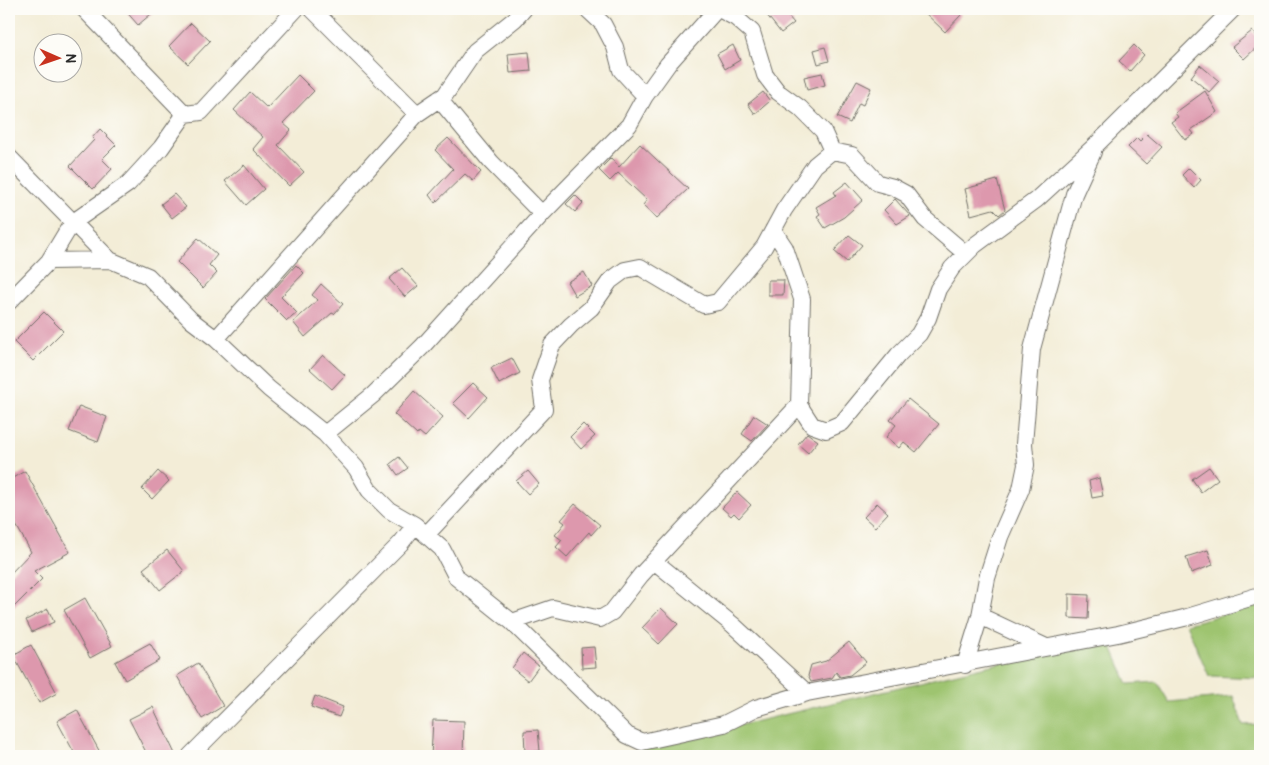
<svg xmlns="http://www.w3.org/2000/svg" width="1269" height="765" font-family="Pangolin,sans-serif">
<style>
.green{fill:#9ec46f;stroke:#64784d}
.building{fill:#dd98ad}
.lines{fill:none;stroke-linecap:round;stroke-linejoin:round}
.minor-casing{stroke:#716f67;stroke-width:18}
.minor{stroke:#fff;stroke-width:16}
</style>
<rect width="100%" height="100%" fill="#fdfcf7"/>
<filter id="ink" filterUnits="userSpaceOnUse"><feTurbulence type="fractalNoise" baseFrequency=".02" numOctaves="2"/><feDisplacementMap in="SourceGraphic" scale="10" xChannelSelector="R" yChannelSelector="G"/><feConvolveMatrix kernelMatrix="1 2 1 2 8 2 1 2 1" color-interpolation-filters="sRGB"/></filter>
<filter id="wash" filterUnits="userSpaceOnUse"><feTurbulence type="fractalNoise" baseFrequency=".0096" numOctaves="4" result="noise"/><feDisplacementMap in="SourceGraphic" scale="20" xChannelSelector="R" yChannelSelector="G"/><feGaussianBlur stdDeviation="1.12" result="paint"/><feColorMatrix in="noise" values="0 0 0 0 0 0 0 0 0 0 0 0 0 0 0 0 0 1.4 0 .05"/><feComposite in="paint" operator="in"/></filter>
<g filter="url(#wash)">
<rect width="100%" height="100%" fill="#f3edd7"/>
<path class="green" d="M1260,605V678L1209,676L1186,624Z
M1108,637L1128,684L1157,682L1169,702L1233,696L1243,725L1260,724V756H643L637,750Z"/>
<g id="blocks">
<path class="building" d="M124,9H157L138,25Z
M772,9H782L794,23L781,33L766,14Z
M921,9H955L961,15L945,32Z
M191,23L210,41L188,64L169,46Z
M1252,31L1260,41V44L1244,59L1232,47Z
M733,45L740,60L725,69L717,54Z
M1134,45L1144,55L1130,71L1119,61Z
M825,47L829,61L818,64L814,50Z
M529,52L531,71L510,73L508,54Z
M1200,65L1219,81L1209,92L1191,77Z
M822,73L825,85L807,90L804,77Z
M298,75L314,91L283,123L291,130L278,145L304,172L289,186L253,149L263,137L234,110L250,92L267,108Z
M857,81L871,88L863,105L859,103L850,123L837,117Z
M1205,91L1217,112L1191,130L1194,134L1185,140L1171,122L1178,117L1175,113Z
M763,92L770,101L755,114L748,104Z
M100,129L116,145L102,159L112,169L93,189L70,166L94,140L92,138Z
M1147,134L1162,147L1146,164L1128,147L1137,138L1140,141Z
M448,138L481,172L473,181L465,174L435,203L429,195L453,169L435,150Z
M640,144L688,189L657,218L643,205L647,200L618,173L610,181L599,170L611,158L619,167Z
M244,165L264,189L246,205L225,181Z
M1189,168L1201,180L1194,188L1182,175Z
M997,180L1005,210L999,215L993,209L971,215L965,189Z
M847,182L863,200L844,217L825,228L817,216L820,214L816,207L836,195L834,192Z
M174,194L186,207L172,218L161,204Z
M575,195L583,203L575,212L566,204Z
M895,199L910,216L897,224L884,210Z
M849,235L862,245L847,262L834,251Z
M198,238L217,255L209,265L217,273L203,288L177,262Z
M296,265L304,273L281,297L297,313L287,321L265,299Z
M402,268L418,286L405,297L389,279Z
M584,272L592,286L575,296L567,282Z
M768,280H784L783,295H768Z
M321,284L343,304L334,314L332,313L305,337L293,322L318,300L312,295Z
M44,312L63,331L33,361L14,342Z
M323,355L345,375L332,389L310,369Z
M512,358L520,373L499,384L491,368Z
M473,383L488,397L469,418L453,403Z
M414,391L443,417L425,437L419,432L417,435L394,414Z
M908,399L939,424L916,452L904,442L899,448L886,437L896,425L890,420Z
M79,406L107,417L98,442L69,431Z
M754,415L768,424L752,441L742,434Z
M583,424L595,436L581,449L570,437Z
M807,433L818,441L808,453L798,444Z
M399,457L408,468L398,475L390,464Z
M1209,467L1218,479L1201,492L1192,479Z
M25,471L70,552L34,571L42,579L9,612V575L31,552L9,512V480Z
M158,471L169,481L152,499L142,489Z
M528,471L539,484L528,494L516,481Z
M1099,478L1103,496L1092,498L1089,481Z
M737,492L751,505L739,518L734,513L731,516L722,508Z
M877,503L888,513L875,527L864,517Z
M575,504L600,525L591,535L589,532L567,557L556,547L562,540L555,535L565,523L561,520Z
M167,550L184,571L160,590L143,569Z
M1208,550L1213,565L1191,573L1186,557Z
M1069,594L1089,595L1088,619L1069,618Z
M85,598L112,646L90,658L64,610Z
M661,608L678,624L659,644L642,628Z
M48,609L54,622L32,632L26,620Z
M849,642L866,662L850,675L840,677L836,672L832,678L811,682L808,676L811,665L826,661Z
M150,643L160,660L125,680L115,662Z
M31,645L57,693L39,703L13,655Z
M594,647L596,667L582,668L581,648Z
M523,653L539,666L528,681L512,668Z
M198,663L223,706L202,719L177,676Z
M315,696L343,707L339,717L311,707Z
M153,707L176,756H148L129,719Z
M77,710L102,756H76L57,721Z
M433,720L464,721L463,756H431Z
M538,730L540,751L525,752L524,731Z"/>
</g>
</g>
<g filter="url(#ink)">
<use href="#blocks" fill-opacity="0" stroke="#716f67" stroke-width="1"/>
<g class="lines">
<g class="minor-casing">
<path id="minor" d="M84,9L185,114
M312,9L417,114
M587,9L603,24L615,47L621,70L645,96
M719,9L736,18L752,32L765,75L778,92L800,108L823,131L832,151
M439,99L491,162L542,214
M9,157L110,260L148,276L191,320L216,339L269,389L325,434L373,395L422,347L542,214L629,125L645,96L668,64L717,9
M773,230L785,248L802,299L799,405
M49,261L110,260
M9,302L49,261L72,223L128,184L161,148L185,114L201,112L296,9
M216,339L417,114L445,95L475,51L515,19L524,9
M325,434L356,468L369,490L389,510L415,525
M426,535L544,409L540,380L552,345L571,325L591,308L610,281L625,270L640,267L704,305L718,302L764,247L784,210L815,165L832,151L852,155L878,183L893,187L906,194L925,219L966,254
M654,561L733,625L807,693
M980,616L1046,647
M512,622L553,608L600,619L612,612L641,575L799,405L812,425L826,430L842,423L898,355L919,334L928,318L938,289L952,268L975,245L1036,200L1096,145L1233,9
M965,665L980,616L987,578L1000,537L1021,489L1026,465L1024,444L1032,349L1074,194L1093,152
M190,756L401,543L415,525L442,549L457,578L512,622L627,735L642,742L724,724L756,708L807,693L1118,634L1184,618L1260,595"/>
</g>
<use href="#minor" class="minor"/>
</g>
</g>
<rect width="1269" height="765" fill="none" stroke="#fdfcf7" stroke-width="30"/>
<g transform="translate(58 58) rotate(92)"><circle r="24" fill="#fdfcf7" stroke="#a9a8a5"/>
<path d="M0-4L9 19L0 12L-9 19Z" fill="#c8321e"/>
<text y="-8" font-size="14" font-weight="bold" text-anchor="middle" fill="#2b2b2b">N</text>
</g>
</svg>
